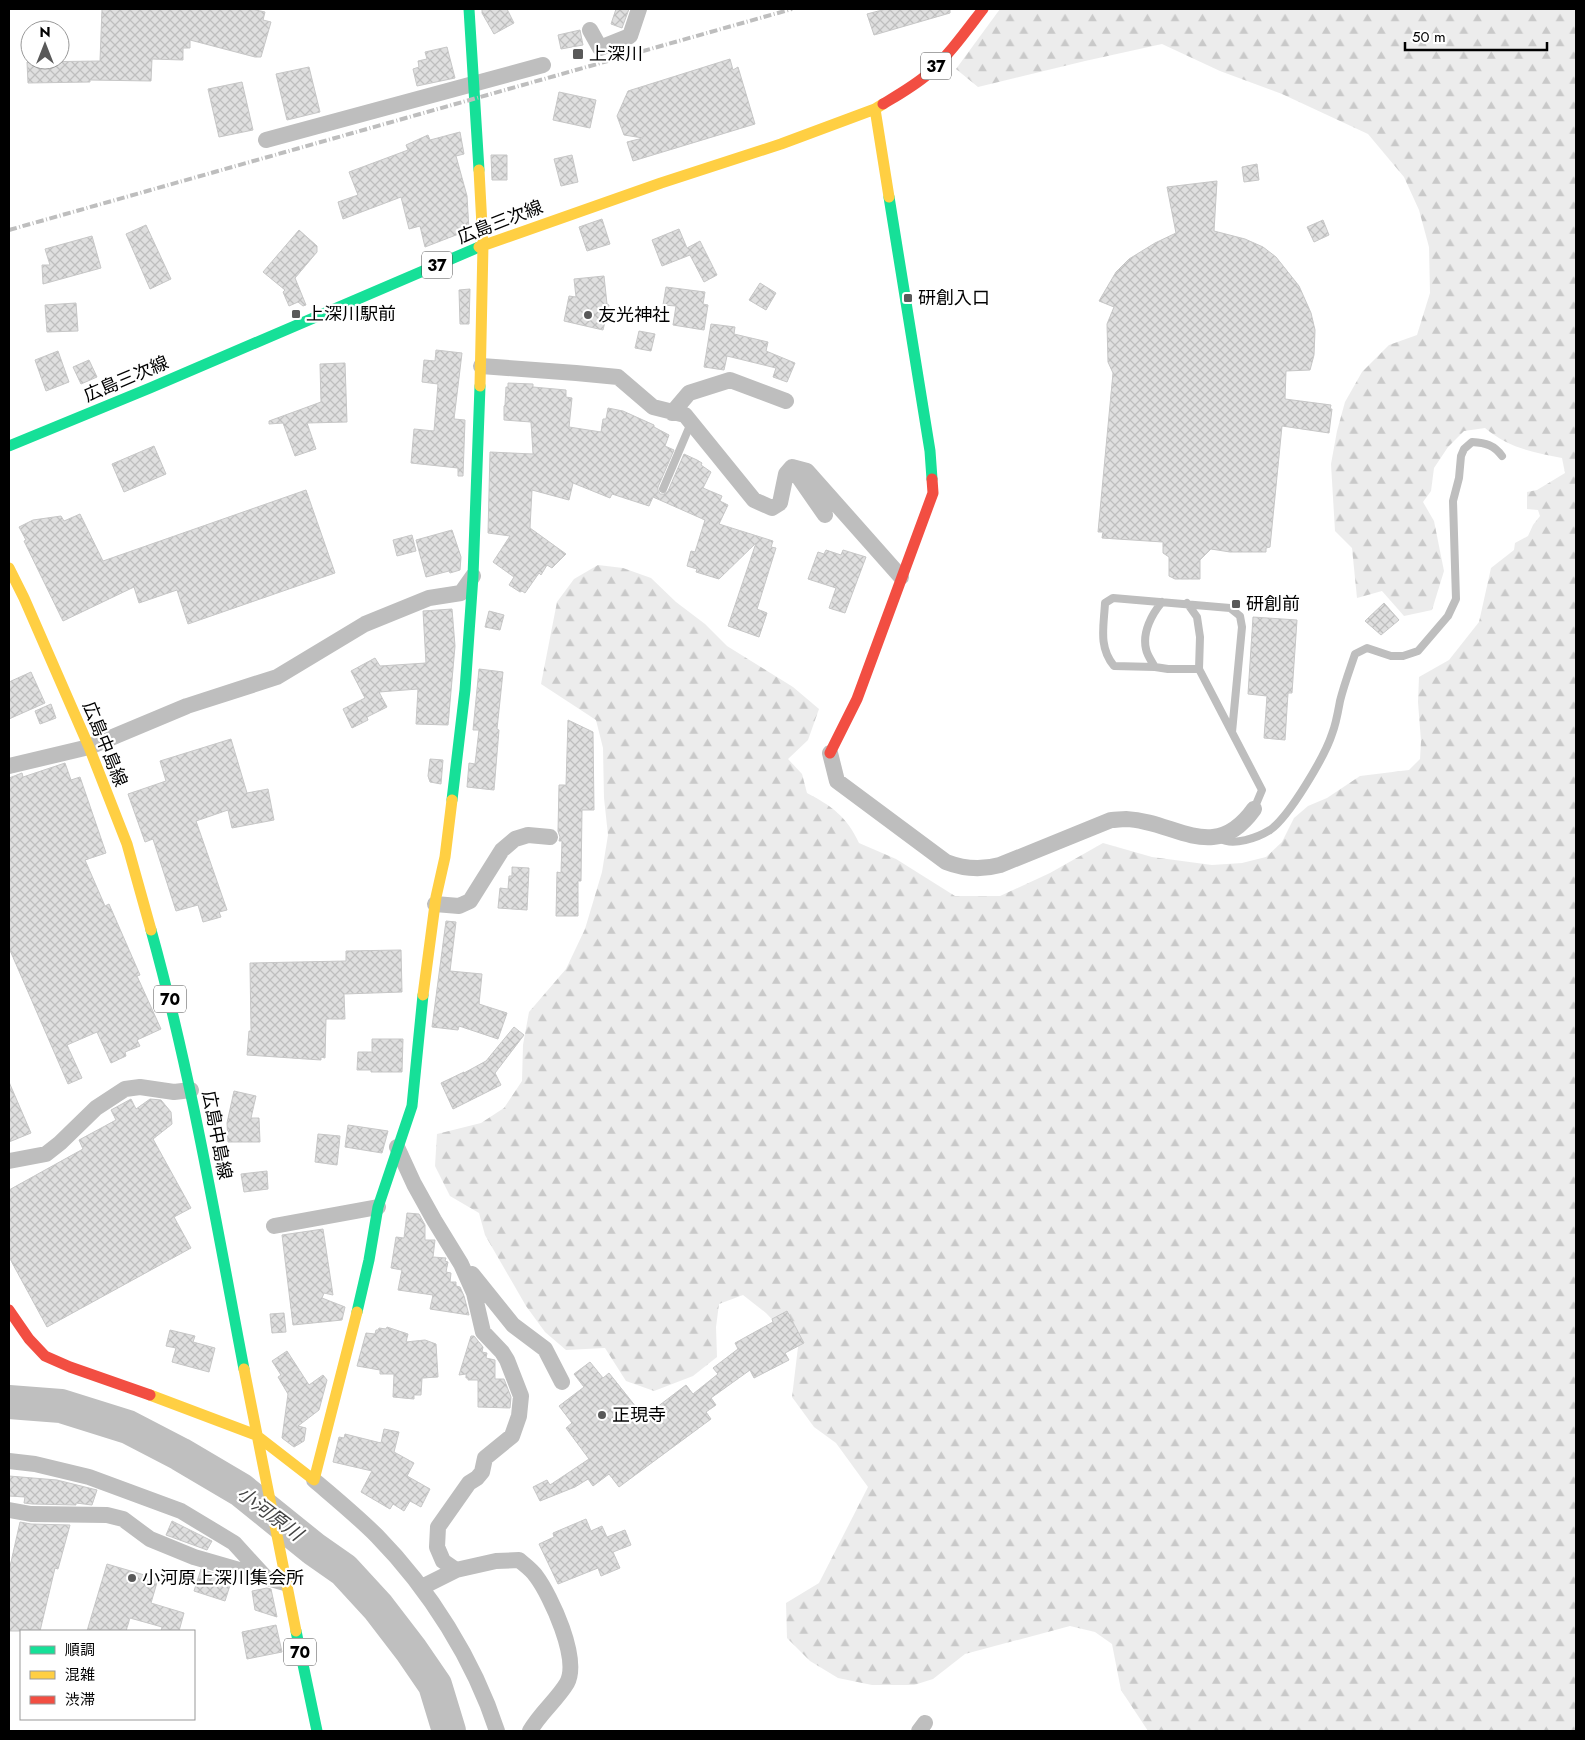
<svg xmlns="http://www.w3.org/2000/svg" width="1585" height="1740" font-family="Jost,'Noto Sans JP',sans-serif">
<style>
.forest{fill:url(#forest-firs)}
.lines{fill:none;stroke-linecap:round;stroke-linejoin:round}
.river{stroke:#bfbfbf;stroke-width:34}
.building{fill:url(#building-cross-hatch);stroke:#c7c7c7}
.lane{stroke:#bebebe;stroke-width:8}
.street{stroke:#bebebe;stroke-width:16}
.fast{stroke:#16e098;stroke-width:11}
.slow{stroke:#ffcf43;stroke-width:11}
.jam{stroke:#f24e42;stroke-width:11}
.rail{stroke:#bebebe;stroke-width:4;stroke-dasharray:8 2.5 1 2.5;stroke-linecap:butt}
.poi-dot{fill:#595959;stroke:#fff;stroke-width:2}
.labels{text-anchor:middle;stroke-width:4.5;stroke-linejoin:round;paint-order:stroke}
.shield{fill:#fff;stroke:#4c4c4c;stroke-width:1}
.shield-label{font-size:16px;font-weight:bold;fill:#000}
.poi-label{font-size:18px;fill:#000;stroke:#fff;text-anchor:start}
.street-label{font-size:18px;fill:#000;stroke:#fff}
.water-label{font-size:19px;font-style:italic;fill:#444;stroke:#fff}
</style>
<defs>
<pattern id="forest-firs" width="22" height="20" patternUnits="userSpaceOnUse" patternTransform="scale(1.25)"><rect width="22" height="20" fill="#ececec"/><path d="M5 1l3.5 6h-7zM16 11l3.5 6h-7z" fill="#c9c9c9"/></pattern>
<pattern id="building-cross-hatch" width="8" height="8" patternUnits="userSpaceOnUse" patternTransform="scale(1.25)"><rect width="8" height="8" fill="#dfdfdf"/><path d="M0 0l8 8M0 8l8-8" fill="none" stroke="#bebebe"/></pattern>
</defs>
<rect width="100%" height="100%" fill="#fff"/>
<path class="forest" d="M1000,9H1576V1731H1148L1121,1690L1112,1644L1095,1632L1070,1626L965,1654L933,1679L914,1685H872L838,1678L810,1661L787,1638L786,1603L819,1583L868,1487L836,1443L814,1427L792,1397L798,1347L766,1313L743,1295L719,1304L716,1327L717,1357L693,1376L654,1391L626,1381L605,1348L566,1350L545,1332L526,1306L485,1235L479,1213L450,1196L435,1166L437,1134L481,1123L504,1108L522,1081L523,1045L529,1012L566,969L585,929L602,872L608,835L604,798L603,748L596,720L541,684L557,602L574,579L598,565L623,568L651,578L676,602L705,624L727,646L793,687L819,709L808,740L788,759L802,774L807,793C832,806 847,817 859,843L896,859L955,896H1000L1050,873L1103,843L1152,857L1212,865L1242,863L1266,857L1282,842L1294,818L1308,806L1327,798L1360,776L1409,770L1420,759L1421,741L1418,702L1419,677L1449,660L1479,622L1491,568L1514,550L1515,543L1528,536L1533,525L1540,516L1538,510L1527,509V492L1537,490L1565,473L1562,458C1532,452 1509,448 1485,428L1464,431L1448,447L1434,468L1431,491L1423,502L1434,521L1444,571L1432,610L1404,616L1382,591L1357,598L1352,548L1335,531L1331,464L1337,431L1345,402L1362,372L1389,345L1417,335L1430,293L1429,247L1419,210L1404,177L1368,134L1282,94L1220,71L1162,44L1085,61L978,87L956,69Z"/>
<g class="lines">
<path class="river" d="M9,1402L61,1406L128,1427L180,1454L241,1490L314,1549L344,1570L378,1607L411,1650L435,1685L449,1731"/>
</g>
<path class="building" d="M102,9H252L265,12L263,20L271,22L261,57H255L190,40V48H183V60L152,59L151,81L90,80V82L28,83L27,62L100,61Z
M482,9H507L514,23L494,34L482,13Z
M616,9H629L622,28L611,24Z
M886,9H950V13L874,35L867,14Z
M580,30L583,45L561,49L558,35Z
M447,47L455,78L417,86L413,69L419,67L418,61L427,59L425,52Z
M730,59L733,70L738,67L755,124L633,161L627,142L643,138L624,135L617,116L628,91Z
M309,67L320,112L287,120L276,74Z
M242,82L253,130L219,137L208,89Z
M559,92L596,100L590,128L553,120Z
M460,132L464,154L456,156L467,196L469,230L425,247L420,226L409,229L401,197L343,219L338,202L358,195L349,172L408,150L406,145L428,135L430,140Z
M491,155H507V180H492Z
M572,155L578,182L561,186L554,159Z
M1257,164L1259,180L1244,182L1242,167Z
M1217,181L1214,231L1245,239L1263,247L1276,257L1299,286L1311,313L1315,330L1314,355L1310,370L1286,371L1285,399L1331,405L1330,409H1332L1329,433L1282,426L1270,547L1266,548V552H1230L1211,549L1200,560V579H1175L1169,576V557L1163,553V542L1102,538L1103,532H1098L1113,373L1108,362L1107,324L1114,307L1099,301L1116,272L1129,259L1155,243L1176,233L1167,187Z
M602,219L610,244L587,251L579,227Z
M1323,220L1329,235L1314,242L1307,227Z
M146,225L171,279L150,289L126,234Z
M679,229L687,248L700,241L717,275L704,282L690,255L662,266L652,240Z
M299,230L317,246V252L295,278L306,305L303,306L298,302L289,306L283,292L285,290L263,272Z
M92,236L101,268L43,284L42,265H50L45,249Z
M604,276L607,304L609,305L603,330L564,321L569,296L576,297L574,279Z
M760,283L776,293L766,310L749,300Z
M666,287L705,292L703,304L708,305L704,330L673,325L676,306L663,305Z
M470,289L469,324H460L459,290Z
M76,303L78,331L47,332L45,305Z
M711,324L735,327L734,334L768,342L766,351L795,363L787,382L773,377L776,368L727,356L724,370L704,367Z
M639,331L655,334L651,351L635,348Z
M436,350L462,353L454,419L465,420L463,476H458V468L411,463L414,429L434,431L438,384L422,382L424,360L435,361Z
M58,351L69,382L46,391L35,360Z
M89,360L97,377L81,384L73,367Z
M345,363L347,422L307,423L316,449L295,456L283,423L269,424V421L321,402L320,364Z
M508,383L533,384V387L566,390V397L572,398L569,427L601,432L603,419H606L608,408L623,411L654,425V427L669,435L665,446L674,450L658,487V490L660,494H664L668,491L684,454L697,460L702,463L701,465L711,472L703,488L722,496L720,501L728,505L719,524L773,541L771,547L776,548L757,609L767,613L759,637L728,626L756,543L719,579L696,572L697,569L687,566L691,551L695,552L705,520L653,497L649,506L612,494L610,498L573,483L569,500L532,490L530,528L566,554L552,568L547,565L541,575L539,573L525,593L522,591L520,592L509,585L514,577L493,562L510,536L488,533L490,452L533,454L531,422L504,420V406L505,405L506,387H508Z
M154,446L166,474L124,492L112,464Z
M306,490L335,573L188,624L177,590L139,603L134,587L63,621L24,541L26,540L19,527L33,520L61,516L64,521L80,514L103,561Z
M452,530L461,557L460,570L450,573L449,571L426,577L416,540Z
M412,535L416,551L397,556L393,540Z
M826,550L841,555L843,550L866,557L845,613L829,608L836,588L808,579L818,552L824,554Z
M1384,603L1399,620L1381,635L1365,621Z
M452,609L455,646L448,725L416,724L418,689L379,692L387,707L367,717L368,720L352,728L343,709L365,698L351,671L375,658L380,666L426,663L423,611Z
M489,611L504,615L500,630L485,627Z
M1253,617L1297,620L1292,693H1288L1285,740L1264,738L1267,696L1248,694Z
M479,669L503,672L497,729L499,730L494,790L467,787L469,763L475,764L479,730H473Z
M31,672L45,703L9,719V682Z
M51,704L56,718L40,724L35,711Z
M568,720L593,732L594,810H582L581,881H578V916H556L557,872L561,873L562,841H559L560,837L558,831L559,785H566Z
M231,739L247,793L268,789L274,820L232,828L228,810L196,821L227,910L219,912L221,917L203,922L198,905L176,911L153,839L145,842L128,794L166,781L160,761Z
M430,759L443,760L441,784L430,782L428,776Z
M65,763L71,780L80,777L106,853L85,860L105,906L109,904L140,975L137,976L161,1029L137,1040L140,1046L125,1052L126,1056L111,1063L97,1032L67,1045L82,1078L68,1084L9,948V778L22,773L23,777Z
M512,867L529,868L527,910L498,908L500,888L508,889L509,876H512Z
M446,921L456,922L450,971L482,974L479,1004L507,1013L498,1039L459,1026L458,1030L432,1027Z
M401,950L402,992L344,994L345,1019H326L325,1058L321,1057V1060L247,1055L249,1031H251L250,963L346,961V951Z
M514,1027L524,1035L495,1073L501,1085L453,1109L441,1083L464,1072V1073L486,1061Z
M372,1039H403L402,1072H371V1070H357L358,1052H372Z
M9,1082L31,1133L9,1142Z
M234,1091L256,1096L251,1118H259L260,1142H228L227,1123Z
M131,1099L136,1109L150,1099L161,1100L171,1112L172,1124L153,1139L191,1208L174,1217L191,1248L47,1327L9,1257V1190L83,1149L79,1140L116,1120L111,1110Z
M348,1125L388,1131L382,1153L345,1147Z
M318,1134L340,1136L337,1165L315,1162Z
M267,1171L268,1189L244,1192L241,1174Z
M407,1213L419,1214L425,1225V1240H435L433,1257L446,1258L445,1261L448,1262L446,1272L451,1273L450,1282H456V1286L460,1287L464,1296L469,1315L430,1309L433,1295L398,1290L402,1270L391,1268L396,1237L404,1238Z
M323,1229L333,1295L324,1293L322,1298L345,1307L342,1320L293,1325L282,1235Z
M787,1311L804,1343L785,1353L789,1360L754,1378L750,1370L711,1398L716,1405L706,1412L711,1419L619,1487L609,1474L593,1486L588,1479L575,1487L540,1501L533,1487L547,1480L550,1485L589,1459L566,1428L572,1423L559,1406L584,1387L574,1374L590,1362L603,1378L609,1373L644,1417L686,1385L693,1394L718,1374L713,1368L738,1349L735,1343L773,1322L772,1319Z
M284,1313L286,1332L272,1333L270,1314Z
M387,1327L408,1334L406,1342L425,1340L436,1344L438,1377L422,1378L421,1395H414V1399L393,1397L394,1374H380V1370L357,1366L366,1333L375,1334L376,1330H378L379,1328L386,1329Z
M170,1330L195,1336L193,1342L215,1348L209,1372L172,1362L176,1348L166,1346Z
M471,1336H474L483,1347L482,1352L487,1353L486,1358L495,1360V1379H504L511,1397L510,1408L478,1407V1380H468V1378H466V1374L459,1375Z
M287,1351L309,1385L323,1375L327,1380L319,1410L298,1426L306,1428L304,1441L294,1447L282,1438L288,1394L278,1377L281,1375L272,1361Z
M384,1429L399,1432L394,1452L414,1463L407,1476L430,1489L421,1507L410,1501L404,1511L393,1504L390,1509L361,1492L372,1471L333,1462L339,1437L344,1438L345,1434L381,1443Z
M9,1476L57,1480L97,1490L92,1505L76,1503V1505L32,1504L24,1503L25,1497L9,1496Z
M586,1519L591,1531L602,1526L607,1537L625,1530L631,1545L613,1552L620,1568L601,1576L598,1568L558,1584L539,1544L554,1537L553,1533Z
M172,1521L212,1541L207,1550L166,1535Z
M20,1522L31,1524L70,1525L58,1569L55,1568L40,1631H9V1571Z
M107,1564L158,1579L151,1603L184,1613L179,1631H161L162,1627L130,1618L126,1631H87Z
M201,1569L232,1579L225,1601L194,1591Z
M267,1588L271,1589L277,1617L255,1610L252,1591Z
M276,1625L282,1652L247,1659L242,1632Z"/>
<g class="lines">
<path class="lane" d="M663,489L691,423
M1162,602C1152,614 1142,632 1146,649C1147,655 1152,662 1155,667L1168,669H1199
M1187,603L1197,617L1200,637L1199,669L1262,790L1254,809
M1155,667L1114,666C1098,647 1104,625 1105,603L1113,598L1230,608L1240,616L1242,627L1232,732
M1220,839C1234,846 1257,838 1270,830C1289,817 1325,756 1332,734C1336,724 1338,712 1340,701C1344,685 1350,669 1355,654L1367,648L1391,656H1403L1418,651L1448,616L1456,599L1453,501L1459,478L1461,456L1464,449L1472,442C1486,443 1494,445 1502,456"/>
<path class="street" d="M590,30L600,48L630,36L639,9
M266,140L543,65
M481,366L576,373L618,377L653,407L685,415L754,500L772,508L780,503L786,474L792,467L807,471L901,577
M672,413L689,393L730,380L786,401
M793,469L825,515
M830,753L837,781L946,862C964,869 982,870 1000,865L1111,820C1116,820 1121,819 1126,819C1176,821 1214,865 1254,809
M9,766L89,747L187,706L277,677L365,624L429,598L461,593L473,576
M435,904L459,906L470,901L502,850L515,839L528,835L550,837
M397,1147L414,1184L434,1220L461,1264L474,1293L483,1332L502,1352L507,1360L521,1396L519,1416L512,1436L485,1458L482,1472L477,1478L469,1483L438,1527L437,1547L443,1561L456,1570L496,1561L519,1560C525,1565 532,1570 536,1576C551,1596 580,1659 567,1683C557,1700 540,1713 530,1731
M9,1161L46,1154L60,1143L96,1108L125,1089L140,1087L174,1092L191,1090
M274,1226L378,1207
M472,1274L513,1325L545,1349L562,1382
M9,1461L35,1464L89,1477L181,1511L234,1543L266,1578
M314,1480C335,1498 357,1516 377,1536C429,1589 474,1660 497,1731
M9,1510L31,1514L107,1515L123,1519L150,1539L194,1557L285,1583
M422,1587L456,1570
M919,1731L925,1723"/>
<path class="fast" d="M469,9L479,170
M889,197L930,451L932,479
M9,446L150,388L479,247
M452,800L465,690L473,576L480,386
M151,930C191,1074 216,1222 244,1369
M357,1312L369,1260L378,1207L412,1106L423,995
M296,1631L317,1731"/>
<path class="slow" d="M875,109L889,197
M479,170L483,245L480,386
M479,247L661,183L781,144L875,109L883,104
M9,568L24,598L89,747L127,844L151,930
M423,995L436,897L445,857L452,800
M244,1369L296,1631
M150,1395L256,1435L314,1480L357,1312"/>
<path class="jam" d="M883,104C898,95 914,86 928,74C949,55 966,31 983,9
M830,753L857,699L933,493L932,479
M9,1310L29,1339L45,1356L70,1367L150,1395"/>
<path class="rail" d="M9,230L792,9"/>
</g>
<g class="poi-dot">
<rect x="572" y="48" width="12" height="12" rx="2.5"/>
<rect x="903" y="293" width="10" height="10" rx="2.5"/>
<rect x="291" y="309" width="10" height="10" rx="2.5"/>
<circle cx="588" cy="315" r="5"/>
<rect x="1231" y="599" width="10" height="10" rx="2.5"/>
<circle cx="602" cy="1415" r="5"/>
<circle cx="132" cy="1578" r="5"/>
</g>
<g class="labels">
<g class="shield">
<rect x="921" y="52.5" width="30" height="27" rx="4"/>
<rect x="422" y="251.5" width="30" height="27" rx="4"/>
<rect x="154" y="985.5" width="32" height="27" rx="4"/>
<rect x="284" y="1638.5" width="32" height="27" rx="4"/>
</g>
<g class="shield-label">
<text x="936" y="72">37</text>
<text x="437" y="271">37</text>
<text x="170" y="1005">70</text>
<text x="300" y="1658">70</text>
</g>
<g class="poi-label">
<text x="589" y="60">上深川</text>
<text x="918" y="304">研創入口</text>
<text x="306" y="320">上深川駅前</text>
<text x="598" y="321">友光神社</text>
<text x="1246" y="610">研創前</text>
<text x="612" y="1421">正現寺</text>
<text x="142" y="1584">小河原上深川集会所</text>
</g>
<g class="street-label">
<text transform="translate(500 222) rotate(-21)" y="6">広島三次線</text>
<text transform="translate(126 379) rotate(-23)" y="6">広島三次線</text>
<text transform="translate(105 744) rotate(68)" y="6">広島中島線</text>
<text transform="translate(217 1135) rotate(79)" y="6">広島中島線</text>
</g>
<g class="water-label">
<text transform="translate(270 1513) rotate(37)" y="7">小河原川</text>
</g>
</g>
<rect width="1585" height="1740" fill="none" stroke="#000000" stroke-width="20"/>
<rect x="20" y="1630" width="175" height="90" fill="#ffffff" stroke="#999999"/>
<rect x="30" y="1646" width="25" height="8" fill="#16e098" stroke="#999999"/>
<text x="65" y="1655" font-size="15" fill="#000000">順調</text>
<rect x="30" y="1671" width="25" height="8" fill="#ffcf43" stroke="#999999"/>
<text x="65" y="1680" font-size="15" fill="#000000">混雑</text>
<rect x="30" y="1696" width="25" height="8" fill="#f24e42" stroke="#999999"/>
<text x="65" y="1705" font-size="15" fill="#000000">渋滞</text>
<g transform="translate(45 45)"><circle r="24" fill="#ffffff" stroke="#999999"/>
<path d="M0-4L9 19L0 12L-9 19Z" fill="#595959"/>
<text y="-8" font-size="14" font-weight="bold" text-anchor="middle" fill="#000000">N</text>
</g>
<path d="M1405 42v8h142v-8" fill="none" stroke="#000000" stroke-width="2.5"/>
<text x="1412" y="42" font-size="15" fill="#000000" stroke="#ffffff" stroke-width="4" paint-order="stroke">50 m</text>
</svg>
